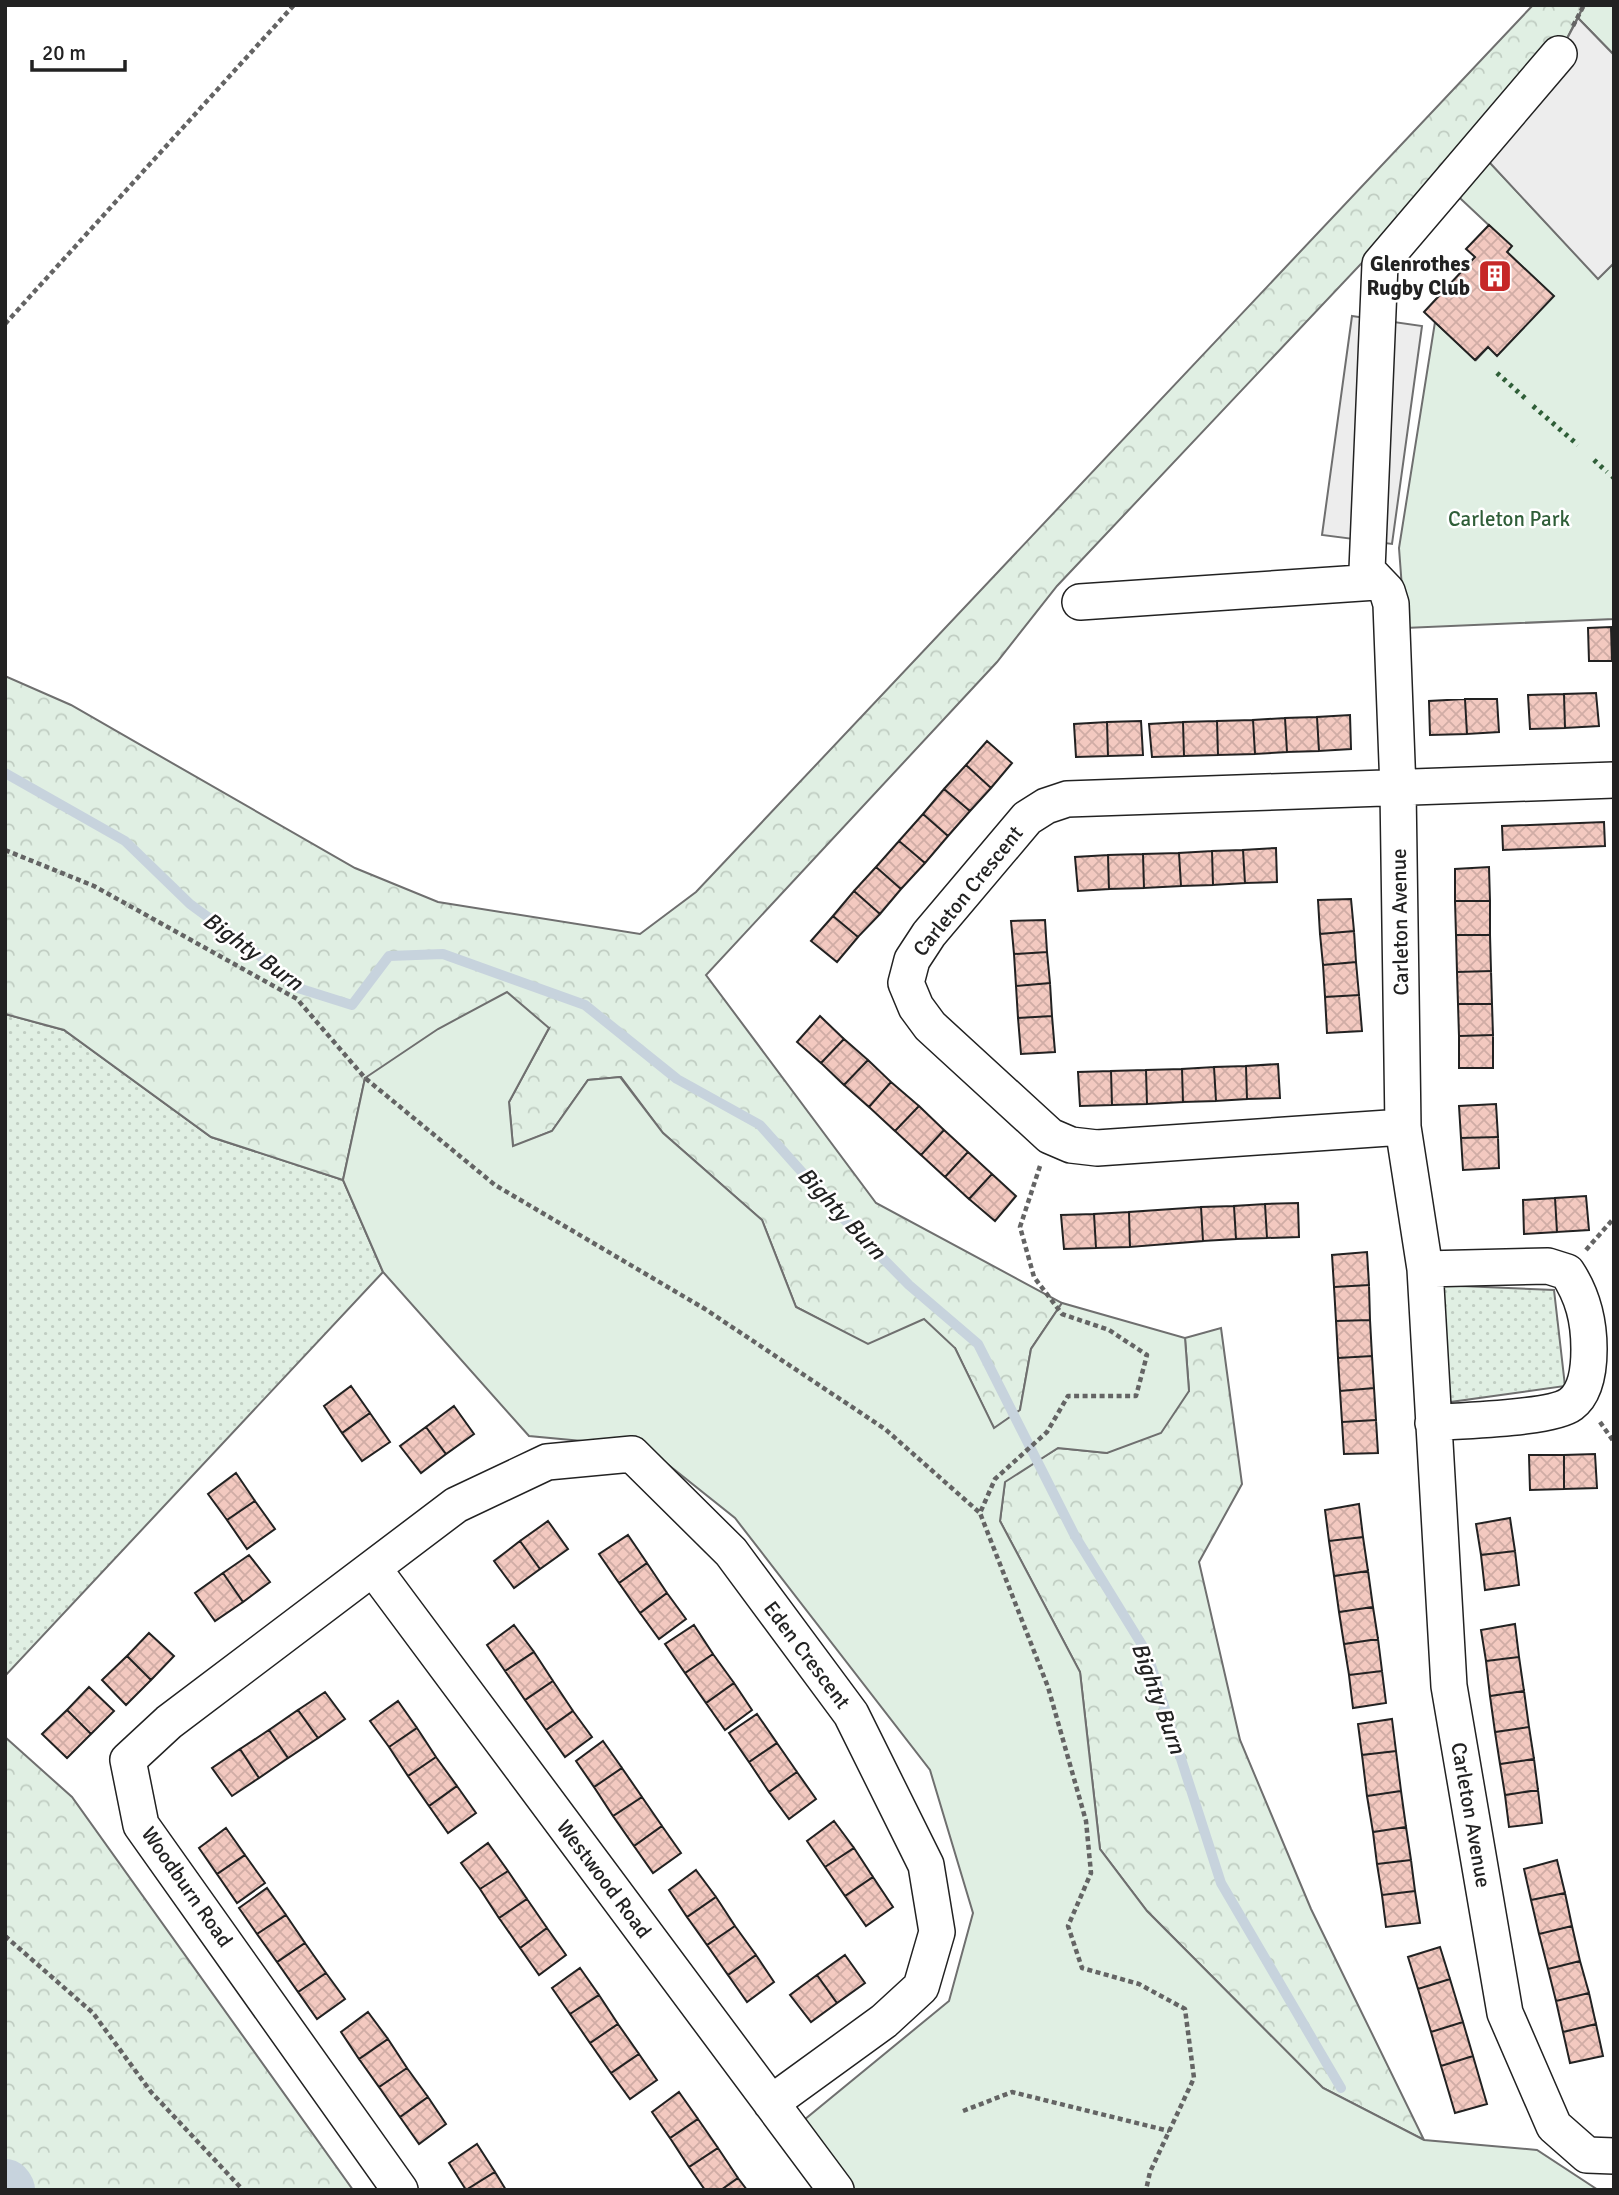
<svg xmlns="http://www.w3.org/2000/svg" width="1619" height="2195" font-family="Signika,sans-serif">
<style>
.grass{fill:url(#grass-dots);stroke:#6f6f6f;stroke-width:2}
.forest{fill:url(#forest-crowns);stroke:#6f6f6f;stroke-width:2}
.green{fill:#e0efe3;stroke:#6f6f6f;stroke-width:2}
.parking{fill:#ededed;stroke:#6f6f6f;stroke-width:2}
.lines{fill:none;stroke-linecap:round;stroke-linejoin:round}
.stream{stroke:#c7d3dd;stroke-width:10}
.river{stroke:#c7d3dd;stroke-width:56}
.building{fill:url(#building-cross-hatch);stroke:#222;stroke-width:2}
.minor-casing{stroke:#222;stroke-width:38}
.path{stroke:#646464;stroke-width:4.5;stroke-dasharray:5 3.5;stroke-linecap:butt}
.minor{stroke:#fff;stroke-width:35}
.hedge{stroke:#2f5e38;stroke-width:5;stroke-dasharray:3.5 5;stroke-linecap:butt}
.labels{text-anchor:middle;stroke-width:5;stroke-linejoin:round;paint-order:stroke}
.poi-label{font-size:21px;font-weight:bold;fill:#222;stroke:#fff;text-anchor:end}
.park-label{font-size:21px;fill:#2f5e38;stroke:#fff}
.street-label{font-size:21px;fill:#222;stroke:#fff}
.water-label{font-size:23px;font-style:italic;fill:#222;stroke:#fff}
</style>
<defs>
<pattern id="grass-dots" width="8" height="8" patternUnits="userSpaceOnUse" patternTransform="scale(1.75)"><rect width="8" height="8" fill="#e0efe3"/><path d="M2 2h.1M6 6h.1" fill="none" stroke="#c0cdc2" stroke-width="1.8" stroke-linecap="round"/></pattern>
<pattern id="forest-crowns" width="20" height="18" patternUnits="userSpaceOnUse" patternTransform="scale(1.75)"><rect width="20" height="18" fill="#e0efe3"/><path d="M2 6a3 3 0 1 1 6 0M12 15a3 3 0 1 1 6 0" fill="none" stroke="#c0cdc2"/></pattern>
<pattern id="building-cross-hatch" width="8" height="8" patternUnits="userSpaceOnUse" patternTransform="scale(1.75)"><rect width="8" height="8" fill="#f3c9c0"/><path d="M0 0l8 8M0 8l8-8" fill="none" stroke="#d0aca5"/></pattern>
</defs>
<rect width="100%" height="100%" fill="#fff"/>
<path class="grass" d="M5,1014L64,1030L211,1137L343,1180L383,1272L5,1676Z
M1437,1285L1554,1290L1565,1386L1443,1403Z"/>
<path class="forest" d="M1533,5H1584L1559,54L1057,586L997,662L706,975L876,1203L1062,1303L1031,1349L1020,1410L994,1429L955,1348L868,1345L796,1307L762,1220L663,1133L621,1077L588,1080L552,1131L513,1147L509,1102L549,1028L365,1078L343,1180L211,1137L64,1030L5,1014V676L71,705L355,868L438,902L640,934L696,892Z
M1221,1328L1242,1484L1199,1562L1240,1740L1311,1909L1424,2140L1323,2088L1147,1911L1100,1849L1080,1672L1000,1521L1005,1481L1058,1448L1107,1453L1189,1391L1185,1338Z
M5,1737L72,1797L353,2190H7L5,2187Z"/>
<path class="green" d="M1584,5H1614V55L1578,18Z
M1478,150L1598,278L1614,263V619L1405,628L1399,548L1435,322L1476,360L1488,347L1553,296L1507,252L1511,246L1447,186Z
M507,992L549,1028L509,1102L513,1146L552,1131L588,1080L620,1077L663,1133L762,1220L796,1307L868,1344L924,1319L955,1348L994,1428L1020,1410L1031,1349L1062,1303L1185,1338L1189,1391L1161,1433L1107,1453L1058,1448L1005,1482L1000,1521L1080,1672L1100,1849L1147,1911L1323,2088L1424,2140L1537,2150L1598,2190H845L804,2120L949,2001L973,1913L930,1770L735,1518L646,1447L529,1436L383,1272L343,1180L365,1078L438,1029Z"/>
<path class="parking" d="M1578,18L1614,55V263L1598,279L1478,150L1559,54Z
M1352,316L1422,326L1392,544L1322,535Z"/>
<g class="lines">
<path class="stream" d="M5,773L125,841L190,904L254,951L298,988L352,1005L389,956L443,954L585,1005L677,1079L760,1125L842,1217L909,1285L978,1344L1075,1536L1147,1653L1221,1883L1341,2088"/>
<path class="river" d="M5,2187L7,2190"/>
</g>
<path class="building" d="M1489,225L1512,246L1507,252L1554,296L1497,356L1488,347L1475,360L1424,312L1475,257L1466,249Z
M1611,627L1612,661H1589L1588,628Z
M1596,693L1599,726L1565,728L1564,694Z
M1564,694L1565,728L1530,729L1528,695Z
M1465,699L1467,734L1430,735L1429,701Z
M1465,699H1497L1499,732L1467,734Z
M1350,715L1351,749L1319,751L1317,717Z
M1317,717L1319,751L1287,752L1285,718Z
M1285,718L1287,752L1255,754L1253,720Z
M1253,720L1255,754L1218,755L1217,721Z
M1141,721L1143,755L1108,756L1107,722Z
M1217,721L1218,755L1184,756L1183,722Z
M1107,722L1108,756L1076,757L1074,724Z
M1183,722L1184,756L1152,757L1149,724Z
M987,741L1012,763L991,788L966,765Z
M966,765L991,788L970,811L944,789Z
M944,789L970,811L948,836L923,814Z
M923,814L948,836L925,863L899,841Z
M1604,822L1605,846L1503,850L1502,826Z
M899,841L925,863L901,889L876,867Z
M1276,848L1277,882L1245,883L1243,850Z
M1243,850L1245,883L1213,885L1212,851Z
M1212,851L1213,885L1181,886L1179,853Z
M1179,853L1181,886L1144,888L1143,854Z
M1143,854L1144,888L1109,889L1108,855Z
M1108,855L1109,889L1078,891L1075,857Z
M876,867L901,889L880,914L854,891Z
M1489,867L1490,901H1455V869Z
M854,891L880,914L858,937L833,916Z
M1351,899L1354,931L1320,934L1318,900Z
M1455,901H1490V935H1456Z
M833,916L858,937L837,962L811,941Z
M1045,920L1047,952L1014,954L1011,921Z
M1354,931L1356,962L1323,965L1320,934Z
M1456,935H1490L1491,971L1457,972Z
M1047,952L1050,983L1016,986L1014,954Z
M1356,962L1359,995L1325,997L1323,965Z
M1491,971L1492,1004H1458L1457,972Z
M1050,983L1052,1016L1018,1018L1016,986Z
M1359,995L1362,1031L1327,1033L1325,997Z
M1458,1004H1492L1493,1035L1459,1036Z
M820,1016L844,1039L821,1063L797,1042Z
M1052,1016L1055,1052L1021,1054L1018,1018Z
M1493,1035V1068H1459V1036Z
M844,1039L868,1060L844,1085L821,1063Z
M868,1060L891,1082L869,1107L844,1085Z
M1278,1064L1280,1098L1247,1099L1246,1066Z
M1246,1066L1247,1099L1216,1101L1214,1067Z
M1214,1067L1216,1101L1183,1102L1182,1069Z
M1182,1069L1183,1102L1147,1104L1146,1070Z
M1146,1070L1147,1104L1112,1105L1111,1071Z
M1111,1071L1112,1105L1080,1106L1078,1072Z
M891,1082L919,1106L895,1131L869,1107Z
M1496,1104L1498,1137L1461,1138L1459,1106Z
M919,1106L944,1130L921,1155L895,1131Z
M944,1130L968,1152L945,1177L921,1155Z
M1498,1137L1499,1168L1463,1170L1461,1138Z
M968,1152L992,1174L969,1199L945,1177Z
M992,1174L1016,1196L995,1221L969,1199Z
M1586,1196L1589,1230L1557,1232L1555,1198Z
M1555,1198L1557,1232L1524,1234L1523,1200Z
M1298,1203L1299,1237L1267,1238L1265,1204Z
M1265,1204L1267,1238L1236,1239L1234,1206Z
M1234,1206L1236,1239L1203,1241L1201,1207Z
M1201,1207L1203,1241L1130,1247L1129,1212Z
M1129,1212L1130,1247L1096,1248L1094,1214Z
M1094,1214L1096,1248L1064,1249L1061,1215Z
M1367,1252L1369,1285L1334,1287L1332,1255Z
M1369,1285L1370,1320L1336,1321L1334,1287Z
M1370,1320L1372,1356L1338,1358L1336,1321Z
M1372,1356L1374,1388L1340,1391L1338,1358Z
M351,1386L370,1413L342,1433L324,1406Z
M1374,1388L1376,1420L1342,1422L1340,1391Z
M454,1406L474,1434L446,1454L426,1427Z
M370,1413L390,1442L362,1461L342,1433Z
M1376,1420L1378,1453L1344,1454L1342,1422Z
M426,1427L446,1454L421,1473L400,1446Z
M1595,1454L1597,1488L1564,1489V1455Z
M1529,1455H1564V1489L1530,1490Z
M236,1473L255,1501L227,1520L208,1494Z
M255,1501L275,1529L247,1549L227,1520Z
M1359,1504L1363,1537L1329,1541L1325,1510Z
M1510,1518L1515,1551L1481,1555L1476,1524Z
M548,1521L568,1549L540,1569L520,1541Z
M628,1535L647,1563L619,1583L599,1554Z
M1363,1537L1368,1571L1334,1576L1329,1541Z
M520,1541L540,1569L514,1588L494,1561Z
M1515,1551L1519,1585L1485,1590L1481,1555Z
M249,1555L270,1582L243,1602L223,1573Z
M647,1563L667,1593L640,1613L619,1583Z
M1368,1571L1373,1607L1339,1612L1334,1576Z
M223,1573L243,1602L215,1621L195,1593Z
M667,1593L686,1619L659,1639L640,1613Z
M1373,1607L1378,1639L1344,1644L1339,1612Z
M1515,1624L1519,1657L1486,1661L1481,1630Z
M514,1625L534,1652L505,1671L487,1645Z
M694,1625L713,1654L685,1673L665,1644Z
M149,1633L174,1656L151,1680L127,1656Z
M1378,1639L1382,1671L1349,1675L1344,1644Z
M534,1652L553,1681L525,1700L505,1671Z
M713,1654L734,1683L706,1703L685,1673Z
M127,1656L151,1680L126,1705L102,1680Z
M1519,1657L1524,1691L1490,1696L1486,1661Z
M1382,1671L1386,1703L1353,1708L1349,1675Z
M553,1681L573,1711L546,1730L525,1700Z
M734,1683L752,1710L725,1730L706,1703Z
M89,1687L114,1711L91,1734L67,1710Z
M1524,1691L1529,1727L1495,1732L1490,1696Z
M325,1692L345,1719L318,1738L298,1710Z
M398,1701L417,1728L389,1747L370,1721Z
M67,1710L91,1734L67,1758L42,1734Z
M298,1710L318,1738L288,1758L269,1730Z
M573,1711L592,1737L565,1757L546,1730Z
M757,1714L777,1743L749,1762L729,1733Z
M1392,1719L1396,1751L1362,1755L1358,1724Z
M1529,1727L1534,1759L1500,1764L1495,1732Z
M417,1728L436,1757L408,1776L389,1747Z
M269,1730L288,1758L259,1778L240,1749Z
M603,1741L622,1768L594,1787L576,1761Z
M777,1743L797,1772L769,1792L749,1762Z
M240,1749L259,1778L232,1796L212,1768Z
M1396,1751L1401,1791L1367,1796L1362,1755Z
M436,1757L457,1786L429,1806L408,1776Z
M1534,1759L1538,1790L1505,1795L1500,1764Z
M622,1768L642,1797L613,1816L594,1787Z
M797,1772L816,1799L789,1819L769,1792Z
M457,1786L476,1813L448,1833L429,1806Z
M1538,1790L1542,1823L1509,1827L1505,1795Z
M1401,1791L1406,1827L1373,1832L1367,1796Z
M642,1797L662,1826L634,1846L613,1816Z
M834,1821L854,1848L825,1867L807,1841Z
M662,1826L681,1853L653,1873L634,1846Z
M1406,1827L1411,1860L1377,1864L1373,1832Z
M226,1828L245,1855L217,1874L199,1848Z
M488,1843L508,1871L480,1889L461,1863Z
M854,1848L873,1877L845,1896L825,1867Z
M245,1855L265,1883L237,1903L217,1874Z
M1411,1860L1415,1891L1382,1895L1377,1864Z
M1557,1860L1565,1893L1531,1900L1524,1869Z
M696,1870L716,1897L687,1917L669,1890Z
M508,1871L527,1899L499,1918L480,1889Z
M873,1877L893,1907L866,1926L845,1896Z
M267,1888L286,1915L257,1934L239,1908Z
M1415,1891L1420,1923L1386,1927L1382,1895Z
M1565,1893L1572,1926L1539,1934L1531,1900Z
M716,1897L735,1926L707,1945L687,1917Z
M527,1899L547,1928L520,1948L499,1918Z
M286,1915L305,1943L277,1962L257,1934Z
M735,1926L756,1955L728,1975L707,1945Z
M1572,1926L1580,1961L1548,1969L1539,1934Z
M547,1928L566,1955L539,1975L520,1948Z
M305,1943L326,1973L298,1992L277,1962Z
M1440,1947L1450,1979L1418,1989L1408,1957Z
M756,1955L774,1982L747,2002L728,1975Z
M845,1955L865,1983L837,2003L817,1975Z
M1580,1961L1589,1993L1556,2001L1548,1969Z
M580,1968L599,1995L570,2014L552,1988Z
M326,1973L345,1999L317,2019L298,1992Z
M817,1975L837,2003L811,2022L790,1995Z
M1450,1979L1463,2022L1431,2032L1418,1989Z
M1589,1993L1596,2024L1563,2032L1556,2001Z
M599,1995L618,2024L590,2043L570,2014Z
M368,2012L388,2039L359,2059L341,2032Z
M1463,2022L1473,2056L1441,2066L1431,2032Z
M618,2024L639,2054L611,2073L590,2043Z
M1596,2024L1603,2056L1570,2063L1563,2032Z
M388,2039L407,2068L379,2087L359,2059Z
M639,2054L657,2080L630,2099L611,2073Z
M1473,2056L1487,2104L1455,2113L1441,2066Z
M407,2068L428,2097L400,2117L379,2087Z
M679,2092L698,2119L670,2138L652,2112Z
M428,2097L446,2124L419,2144L400,2117Z
M698,2119L718,2148L689,2167L670,2138Z
M477,2144L495,2172L466,2190L449,2163Z
M718,2148L738,2178L721,2190H705L689,2167Z
M495,2172L506,2190H466Z
M738,2178L747,2190H721Z"/>
<g class="lines">
<g class="minor-casing">
<path id="minor" d="M1559,54L1380,264L1367,570L1387,591L1391,604L1398,789L1403,1127L1425,1269L1449,1686L1505,2013L1554,2126L1587,2155L1614,2156
M1080,602L1376,582
M1403,1127L1097,1148L1071,1145L1050,1136L930,1026L916,1007L906,983L912,960L929,934L1027,818L1046,806L1067,799L1614,780
M1425,1269L1548,1266L1567,1272C1583,1296 1589,1320 1589,1349C1589,1366 1587,1392 1571,1404C1551,1419 1462,1420 1433,1423
M373,1568L836,2190
M400,2190L141,1825L128,1760L169,1722L456,1505L547,1462L632,1454L731,1552L851,1714L926,1865L937,1932L921,1987L884,2021L771,2103"/>
</g>
<path class="path" d="M1573,26L1584,5
M5,324L294,5
M5,850L94,886L297,999L365,1078L495,1185L705,1309L885,1429L980,1513
M1040,1166L1020,1227L1034,1277L1062,1314L1109,1330L1147,1355L1136,1396H1068L1047,1432L995,1479L980,1513L1048,1687L1086,1821L1091,1873L1068,1926L1082,1968L1139,1984L1185,2009L1194,2078L1150,2172L1146,2190
M1586,1250L1614,1218
M1600,1422L1614,1442
M5,1936L93,2013L151,2092L243,2190
M963,2111L1012,2092L1169,2131"/>
<use href="#minor" class="minor"/>
<path class="hedge" d="M1497,373L1526,399
M1533,406L1578,445
M1594,460L1607,472
M1612,476L1614,478"/>
</g>
<defs>
<g id="building-square" transform="scale(1.75)"><rect x="-9" y="-9" width="18" height="18" rx="4" fill="#c62828" stroke="#fff"/><path d="M-4-6H4V6H1V3H-1V6H-4ZM-2.5-4.3h1.7v1.8h-1.7ZM.8-4.3h1.7v1.8H.8ZM-2.5-1h1.7V.8h-1.7ZM.8-1h1.7V.8H.8Z" fill="#fff"/></g>
</defs>
<g fill-rule="evenodd">
<use href="#building-square" x="1495" y="276"/>
</g>
<g class="labels">
<g class="poi-label">
<text x="1470" y="271">Glenrothes<tspan x="1470" dy="24">Rugby Club</tspan></text>
</g>
<g class="park-label">
<text x="1509" y="526">Carleton Park</text>
</g>
<g class="street-label">
<text transform="translate(968 891) rotate(-51)" y="7">Carleton Crescent</text>
<text transform="translate(1400 922) rotate(-91)" y="7">Carleton Avenue</text>
<text transform="translate(807 1655) rotate(53)" y="7">Eden Crescent</text>
<text transform="translate(1471 1815) rotate(80)" y="7">Carleton Avenue</text>
<text transform="translate(604 1879) rotate(53)" y="7">Westwood Road</text>
<text transform="translate(187 1887) rotate(55)" y="7">Woodburn Road</text>
</g>
<g class="water-label">
<text transform="translate(253 951) rotate(36)" y="8">Bighty Burn</text>
<text transform="translate(842 1213) rotate(47)" y="8">Bighty Burn</text>
<text transform="translate(1159 1698) rotate(70)" y="8">Bighty Burn</text>
</g>
</g>
<rect width="1619" height="2195" fill="none" stroke="#222222" stroke-width="14"/>
<path d="M32 60v10h93v-10" fill="none" stroke="#222222" stroke-width="3.5"/>
<text x="42" y="60" font-size="21" fill="#222222" stroke="#ffffff" stroke-width="5" paint-order="stroke">20 m</text>
</svg>
